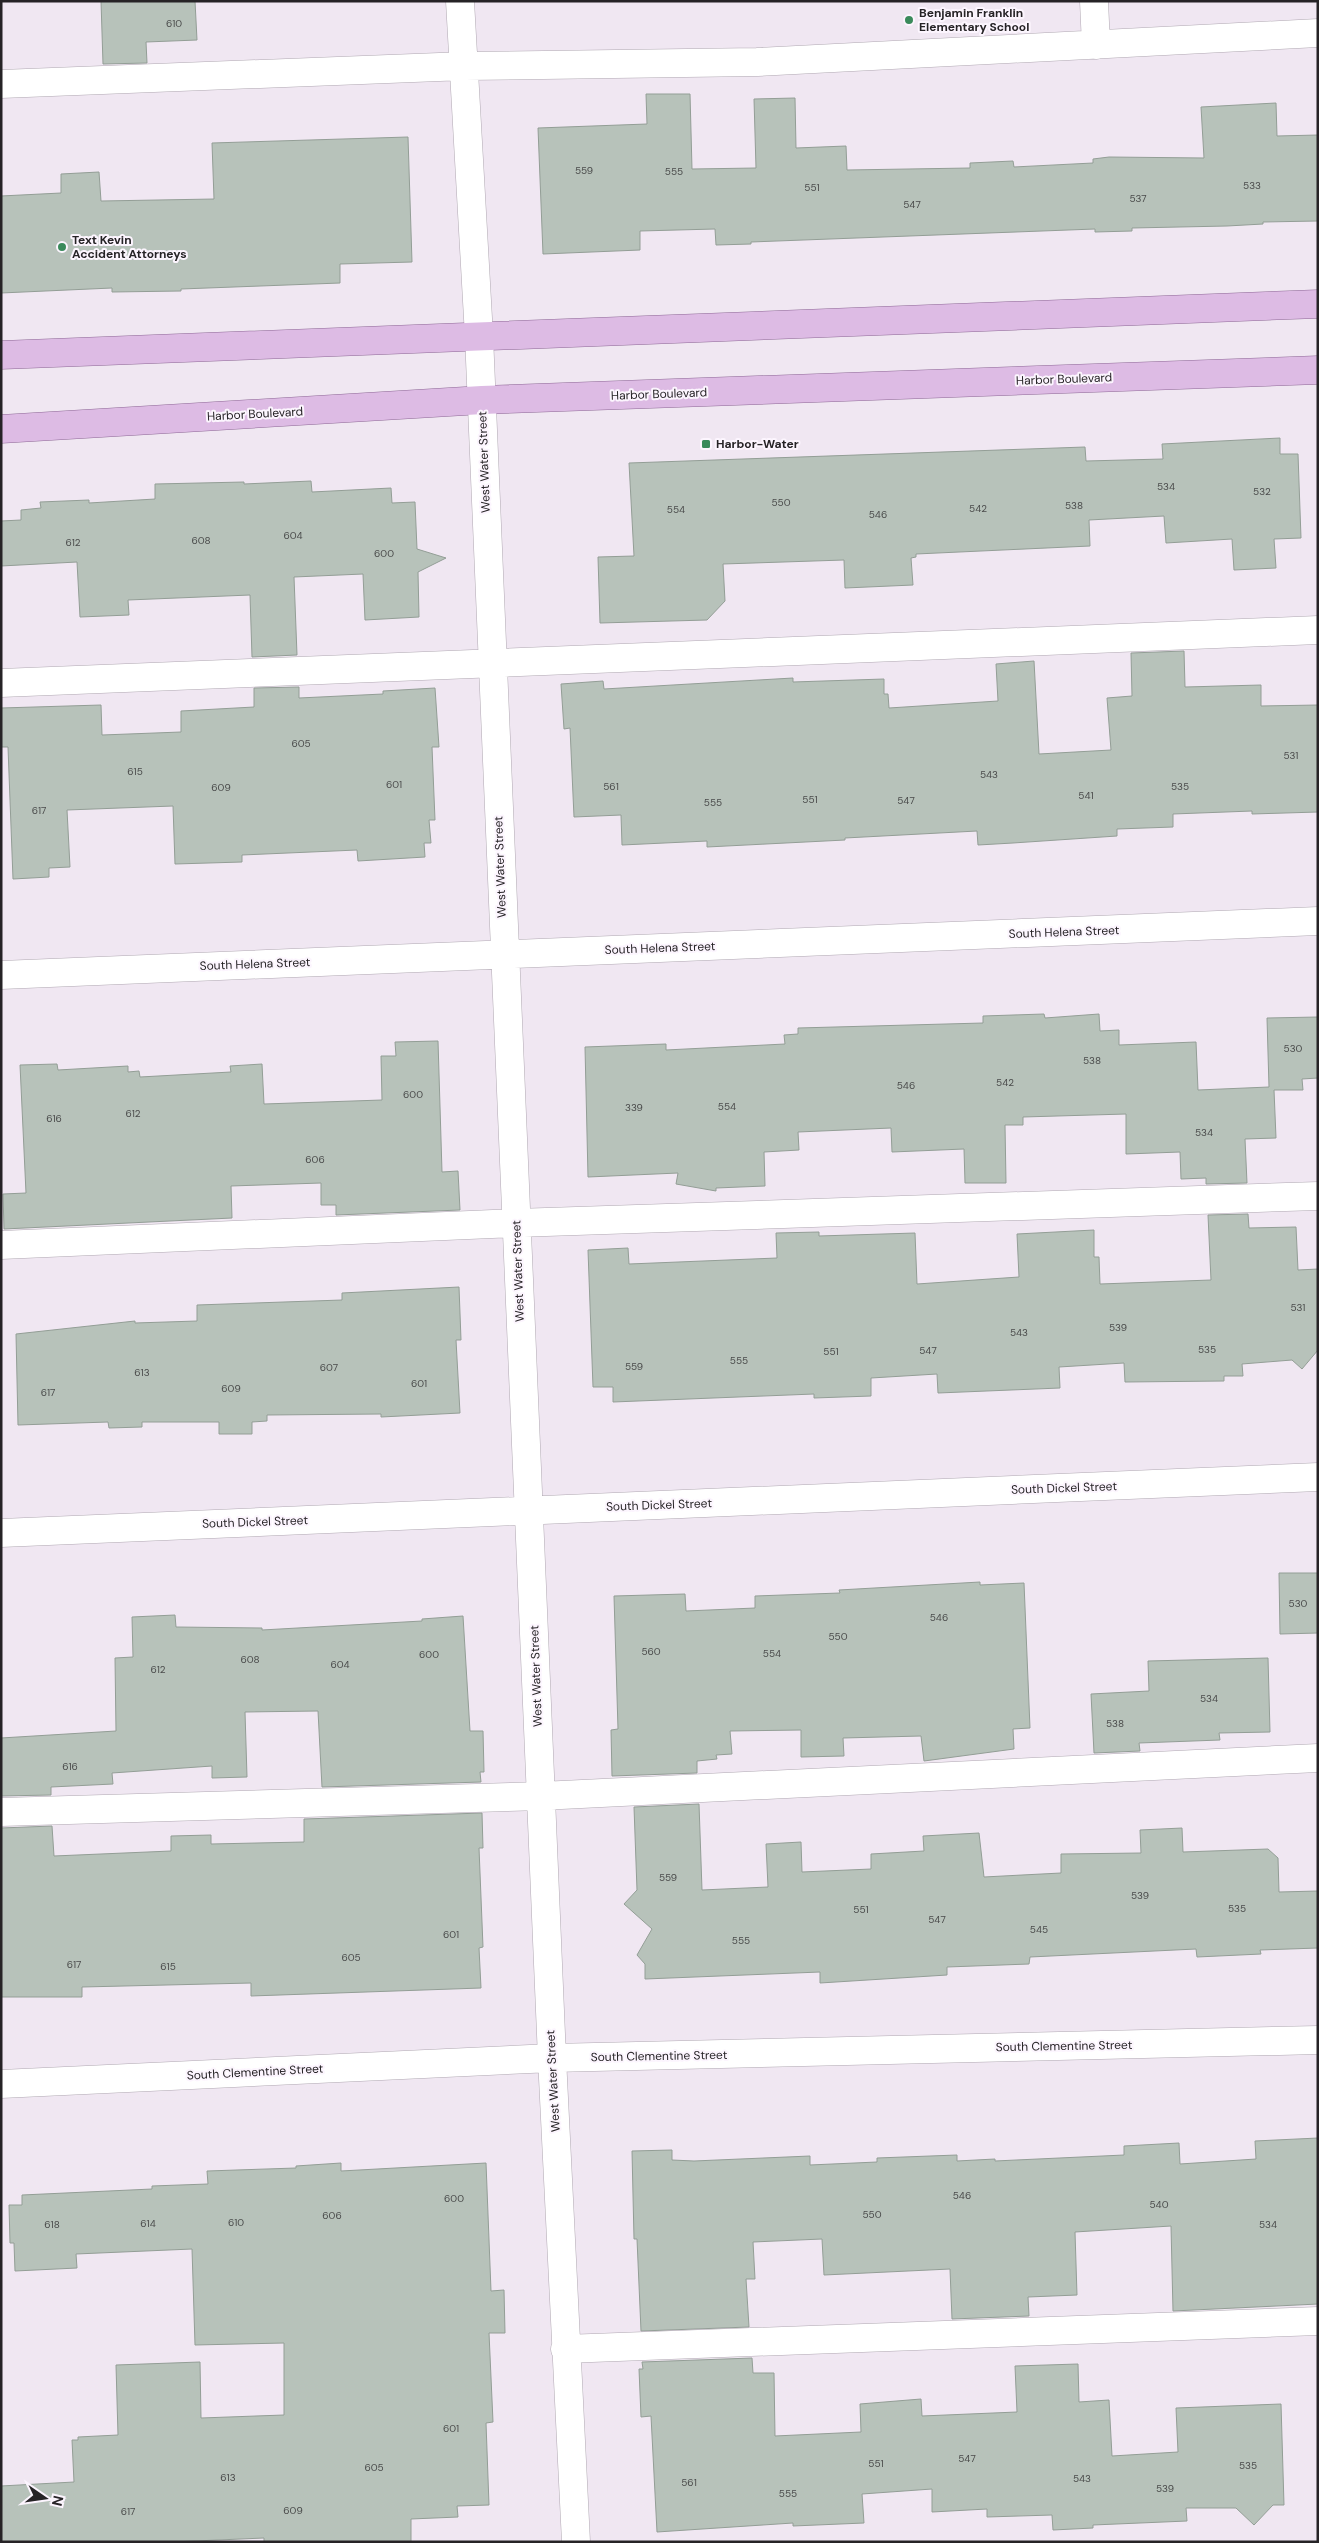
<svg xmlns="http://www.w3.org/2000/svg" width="1319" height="2543" font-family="'DM Sans',sans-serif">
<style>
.building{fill:#b7c2ba;stroke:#939e96}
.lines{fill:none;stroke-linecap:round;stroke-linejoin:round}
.minor-casing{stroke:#b0a8b2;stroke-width:29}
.major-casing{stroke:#8e6996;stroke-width:29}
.minor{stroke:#fff;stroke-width:28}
.major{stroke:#ddbbe4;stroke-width:28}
.poi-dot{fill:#3a8a5b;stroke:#fcf5fe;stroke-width:2}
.labels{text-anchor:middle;stroke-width:4;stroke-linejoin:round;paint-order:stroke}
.number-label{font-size:10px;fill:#4a4b4b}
.poi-label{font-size:12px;font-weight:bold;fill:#262326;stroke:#fcf5fe;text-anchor:start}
.street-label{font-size:12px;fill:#262326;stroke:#fcf5fe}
</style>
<rect width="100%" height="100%" fill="#f0e7f2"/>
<path class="building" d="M101,1H195L197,40L146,42L147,63L103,64Z
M646,94H690L692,169L756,168L754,99L795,98L796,148L846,146L847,170L970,168V163L1013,161L1014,167L1093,163V159L1109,157L1204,158L1201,107L1276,103L1277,136L1318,135V221L1263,222V224L1227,226L1132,228V231L1095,232V229L751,242V244L716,245L715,229L640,231V250L543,254L538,128L647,124Z
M408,137L412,262L340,264V283L181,289V291L112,292V288L1,293V196L61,193V174L99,172L101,201L214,199L212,143Z
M1280,438V454H1298L1301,538L1274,539L1276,568L1234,570L1232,539L1166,543L1164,516L1089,520L1090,546L916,554V557L911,558L913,585L845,588L844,560L723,564L725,601L707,620L600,623L598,557L634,556L629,463L1085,447L1086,461L1163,459L1162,444Z
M311,481L312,492L391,488L392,503L415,502L417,549L446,558L418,572L419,617L365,620L363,574L294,577L297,655L252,657L250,595L128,600L129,615L80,617L77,562L1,566V521L21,520V510L41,508L40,502L89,500V503L155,499V484L244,482V484Z
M1184,651L1185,687L1261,685V706L1318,705V812L1252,814V811L1173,814V827L1117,829V836L1013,843L978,845L977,831L845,838V840L707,847V841L622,845L621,815L574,817L570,728L564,729L561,684L603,681L604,689L793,678V682L884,679V694H888L889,708L998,701L996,664L1034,661L1039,754L1111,750L1107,698L1132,696L1131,653Z
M299,687V698L383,694V691L435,688L439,747H432L435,820H429L431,843H424L425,857L358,861L357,850L242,855V862L175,864L173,806L67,810L70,867L49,868V877L13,879L8,747H1V708L101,705L102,735L181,732V711L254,707V688Z
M1044,1014L1045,1018L1099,1014L1100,1031L1119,1030V1045L1196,1042L1198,1090L1269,1087L1267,1018L1318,1017V1078L1302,1079L1303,1090H1274L1276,1138L1245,1139L1247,1183L1206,1184V1178L1181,1179L1180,1152L1126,1154V1114L1023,1117V1125H1005L1006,1183H965L964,1149L892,1152L891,1128L798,1132L799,1150L764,1152L765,1186L716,1188V1191L676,1184L678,1173L588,1177L585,1047L666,1044V1050L785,1044L784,1035L798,1034V1028L983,1023V1016Z
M438,1041L442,1172L458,1171L460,1210L336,1215V1205H321V1183L231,1186L232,1218L4,1229L3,1194L26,1193L20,1065L57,1064L58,1070L128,1066V1072L139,1071L140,1077L231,1072L230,1066L262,1064L264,1104L382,1100L381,1056H396L395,1042Z
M1248,1214L1249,1228L1296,1227L1298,1270L1318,1269V1350L1302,1369L1292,1360L1242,1364L1243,1376H1224V1381L1125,1382L1124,1363L1059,1367L1060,1388L938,1393L937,1374L871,1378V1396L814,1398V1394L613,1402V1387H593L588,1250L628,1248L629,1264L777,1258L776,1233L819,1232V1236L915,1233L917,1284L1019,1277L1017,1234L1094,1230V1257H1099L1100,1284L1211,1280L1208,1215Z
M459,1287L461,1340H456L460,1413L381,1417V1414L267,1415V1421L252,1422V1434H219V1422H142V1427L109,1428L108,1422L18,1425L16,1334L135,1321V1323L197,1321V1305L342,1300V1293Z
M1279,1573H1318V1633L1280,1634Z
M980,1582V1585L1024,1583L1030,1728L1013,1729L1014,1749L924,1761L921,1736L843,1738L844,1756L801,1757V1730L730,1731L732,1754L716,1755L717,1759L697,1761V1773L612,1776L611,1730L618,1729L614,1596L685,1594L686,1611L755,1608V1596L840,1593L839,1590Z
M175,1615L176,1627L262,1628V1630L422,1621V1619L463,1616L470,1731H483L484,1772H480L481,1782L322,1787L318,1711L245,1712L247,1777L212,1778V1766L112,1773L113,1784L51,1787V1795L1,1796V1738L116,1731L115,1658L133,1657L132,1617Z
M1268,1658L1270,1732L1219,1733L1220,1740L1139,1743L1140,1751L1094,1753L1091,1694L1149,1691L1148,1661Z
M699,1804L702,1890L768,1887L766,1844L801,1842L802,1872L871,1869V1854L924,1851L923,1836L979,1833L984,1877L1061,1873V1854L1141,1853L1140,1830L1182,1828L1183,1852L1268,1849L1278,1858L1279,1892L1318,1891V1948L1260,1950L1261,1954L1197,1957L1196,1949L1030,1957L1029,1964L947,1967V1975L820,1983V1972L645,1979V1964L637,1955L652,1929L624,1904L637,1890L634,1807Z
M482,1813L483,1848H479L483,1947L479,1948L481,1988L251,1996V1983L82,1987V1997H1V1828L52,1826L54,1856L171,1851V1836L211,1835V1844L304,1842V1819Z
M1318,2138V2304L1173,2311L1171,2226L1075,2232L1077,2295L1028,2297L1029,2316L952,2319L950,2269L824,2275L822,2239L753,2242L755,2279H746L749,2327L641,2331L637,2239H634L632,2151L672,2150V2160L694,2161L810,2156V2165L877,2162V2158L957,2155V2161L995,2159V2161L1124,2155V2146L1179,2143L1180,2164L1256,2159L1255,2141Z
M341,2163V2171L486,2163L491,2291L504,2290L505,2333H489L493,2422L486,2423L489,2505L457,2506L458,2517L411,2519V2542H264V2538L172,2542H1V2486L74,2482L72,2440H78V2437L118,2435L116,2365L200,2362L201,2418L284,2415V2343L195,2345L192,2249L76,2254L77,2268L15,2271L14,2243H10L9,2205H22V2195L152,2189V2186L208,2184L207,2171L296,2168V2166Z
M752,2358L753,2373H774L775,2436L861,2432L860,2404L921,2399L922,2416L1017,2412L1015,2366L1078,2364L1079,2402L1109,2400L1112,2456L1178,2452L1176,2408L1281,2404L1284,2505H1273L1254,2525L1236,2508H1186L1187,2521L1093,2525V2528L1053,2530L1052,2515L987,2517V2509L932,2512V2489L862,2494L864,2523L793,2526V2523L657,2532L651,2416L641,2417L639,2369H643L642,2362Z"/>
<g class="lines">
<g class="minor-casing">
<path id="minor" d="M460,1L479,336L552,2058L576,2542
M1094,1L1096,45
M1,84L465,66L757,62L1318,33
M1,683L1318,630
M1,975L1318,921
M1,1245L516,1223L1318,1196
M1,1533L1318,1477
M1,1812L541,1796L1318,1758
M1,2084L552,2058L1318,2040
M565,2349L1318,2321"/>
</g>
<g class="major-casing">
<path id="major" d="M1,355L1318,304
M1,429L482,400L1318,370"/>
</g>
<use href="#minor" class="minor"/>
<use href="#major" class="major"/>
</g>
<g class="poi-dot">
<circle cx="909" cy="20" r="5"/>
<circle cx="62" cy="247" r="5"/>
<rect x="701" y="439" width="10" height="10" rx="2.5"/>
</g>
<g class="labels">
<g class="number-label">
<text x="174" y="27">610</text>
<text x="584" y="174">559</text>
<text x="674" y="175">555</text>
<text x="1252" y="189">533</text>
<text x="812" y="191">551</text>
<text x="1138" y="202">537</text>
<text x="912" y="208">547</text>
<text x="1166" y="490">534</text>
<text x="1262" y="495">532</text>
<text x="781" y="506">550</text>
<text x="1074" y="509">538</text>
<text x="978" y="512">542</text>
<text x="676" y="513">554</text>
<text x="878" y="518">546</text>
<text x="293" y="539">604</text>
<text x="201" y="544">608</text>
<text x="73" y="546">612</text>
<text x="384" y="557">600</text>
<text x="301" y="747">605</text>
<text x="1291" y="759">531</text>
<text x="135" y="775">615</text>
<text x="989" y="778">543</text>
<text x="394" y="788">601</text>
<text x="611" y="790">561</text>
<text x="1180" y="790">535</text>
<text x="221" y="791">609</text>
<text x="1086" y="799">541</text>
<text x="810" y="803">551</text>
<text x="906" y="804">547</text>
<text x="713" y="806">555</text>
<text x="39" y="814">617</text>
<text x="1293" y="1052">530</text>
<text x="1092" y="1064">538</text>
<text x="1005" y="1086">542</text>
<text x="906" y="1089">546</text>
<text x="413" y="1098">600</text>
<text x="727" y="1110">554</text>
<text x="634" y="1111">339</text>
<text x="133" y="1117">612</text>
<text x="54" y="1122">616</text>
<text x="1204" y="1136">534</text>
<text x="315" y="1163">606</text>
<text x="1298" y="1311">531</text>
<text x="1118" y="1331">539</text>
<text x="1019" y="1336">543</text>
<text x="1207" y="1353">535</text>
<text x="928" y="1354">547</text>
<text x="831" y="1355">551</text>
<text x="739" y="1364">555</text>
<text x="634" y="1370">559</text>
<text x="329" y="1371">607</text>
<text x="142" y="1376">613</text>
<text x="419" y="1387">601</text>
<text x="231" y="1392">609</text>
<text x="48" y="1396">617</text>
<text x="1298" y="1607">530</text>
<text x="939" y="1621">546</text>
<text x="838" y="1640">550</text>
<text x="651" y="1655">560</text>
<text x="772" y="1657">554</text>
<text x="429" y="1658">600</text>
<text x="250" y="1663">608</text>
<text x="340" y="1668">604</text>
<text x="158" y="1673">612</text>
<text x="1209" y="1702">534</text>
<text x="1115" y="1727">538</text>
<text x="70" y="1770">616</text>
<text x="668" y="1881">559</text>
<text x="1140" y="1899">539</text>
<text x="1237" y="1912">535</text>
<text x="861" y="1913">551</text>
<text x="937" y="1923">547</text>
<text x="1039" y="1933">545</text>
<text x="451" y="1938">601</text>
<text x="741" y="1944">555</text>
<text x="351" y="1961">605</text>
<text x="74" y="1968">617</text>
<text x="168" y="1970">615</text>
<text x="962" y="2199">546</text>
<text x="454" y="2202">600</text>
<text x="1159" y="2208">540</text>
<text x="872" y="2218">550</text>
<text x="332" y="2219">606</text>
<text x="236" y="2226">610</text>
<text x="148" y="2227">614</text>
<text x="52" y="2228">618</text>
<text x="1268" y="2228">534</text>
<text x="451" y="2432">601</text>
<text x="967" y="2462">547</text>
<text x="876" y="2467">551</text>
<text x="1248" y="2469">535</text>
<text x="374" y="2471">605</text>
<text x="228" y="2481">613</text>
<text x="1082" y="2482">543</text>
<text x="689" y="2486">561</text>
<text x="1165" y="2492">539</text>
<text x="788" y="2497">555</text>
<text x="293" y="2514">609</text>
<text x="128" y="2515">617</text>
</g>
<g class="poi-label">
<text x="919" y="17">Benjamin Franklin<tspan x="919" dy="14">Elementary School</tspan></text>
<text x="72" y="244">Text Kevin<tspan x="72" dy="14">Accident Attorneys</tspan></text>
<text x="716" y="448">Harbor-Water</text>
</g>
<g class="street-label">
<text transform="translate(1064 379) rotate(-2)" y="4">Harbor Boulevard</text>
<text transform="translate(659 394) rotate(-2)" y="4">Harbor Boulevard</text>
<text transform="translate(255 414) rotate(-3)" y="4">Harbor Boulevard</text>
<text transform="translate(484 462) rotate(-92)" y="4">West Water Street</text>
<text transform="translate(500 867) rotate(-92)" y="4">West Water Street</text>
<text transform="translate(1064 932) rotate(-2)" y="4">South Helena Street</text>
<text transform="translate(660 948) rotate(-2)" y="4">South Helena Street</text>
<text transform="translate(255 964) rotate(-2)" y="4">South Helena Street</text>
<text transform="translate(518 1271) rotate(-92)" y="4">West Water Street</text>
<text transform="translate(1064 1488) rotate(-2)" y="4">South Dickel Street</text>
<text transform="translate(659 1505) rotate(-2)" y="4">South Dickel Street</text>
<text transform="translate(255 1522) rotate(-2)" y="4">South Dickel Street</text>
<text transform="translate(536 1676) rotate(-92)" y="4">West Water Street</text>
<text transform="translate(1064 2046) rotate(-1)" y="4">South Clementine Street</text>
<text transform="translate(659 2056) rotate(-1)" y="4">South Clementine Street</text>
<text transform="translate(255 2072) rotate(-3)" y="4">South Clementine Street</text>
<text transform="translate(553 2081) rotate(-93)" y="4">West Water Street</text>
</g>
</g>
<rect width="1319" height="2543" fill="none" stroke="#262326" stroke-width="5"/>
<g transform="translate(45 2498) rotate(103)" stroke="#fcf5fe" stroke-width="4" paint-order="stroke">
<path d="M0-4L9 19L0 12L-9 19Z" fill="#262326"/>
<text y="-8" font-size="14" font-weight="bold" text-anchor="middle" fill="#262326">N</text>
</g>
</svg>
